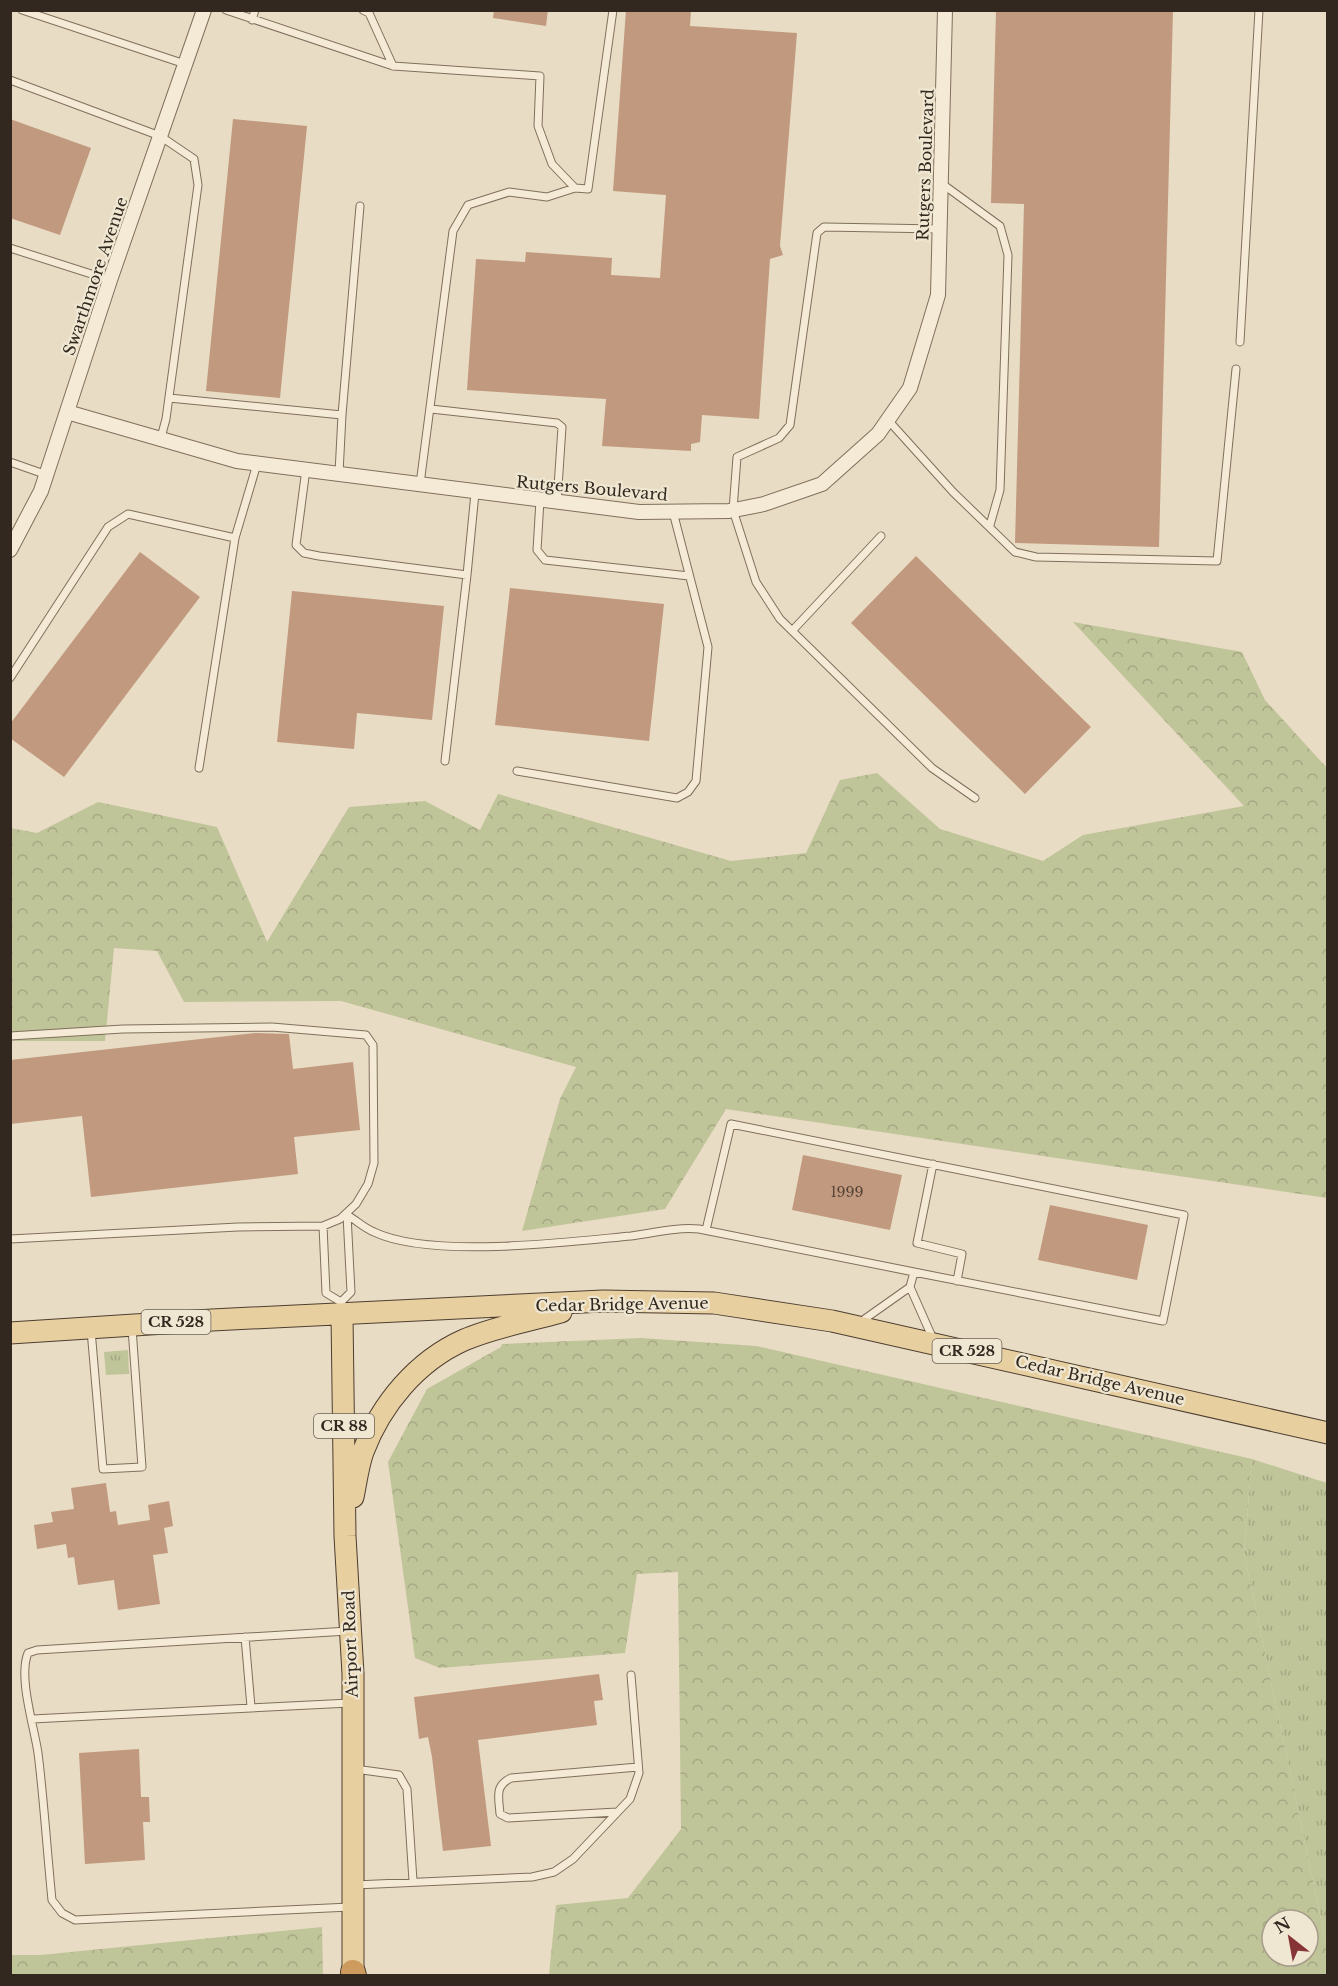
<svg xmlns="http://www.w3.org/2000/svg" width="1338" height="1986" font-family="'Libre Baskerville',serif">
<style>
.grass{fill:url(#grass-tufts)}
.forest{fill:url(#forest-crowns);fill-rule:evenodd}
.building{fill:#c1997e}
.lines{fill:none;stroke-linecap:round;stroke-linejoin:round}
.service-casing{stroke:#806f5c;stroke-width:9}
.minor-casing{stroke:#806f5c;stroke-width:16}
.primary-casing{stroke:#4e3e30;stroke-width:23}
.motorway-casing{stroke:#4e3e30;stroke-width:26}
.service{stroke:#f4ead6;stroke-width:7}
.minor{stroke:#f4ead6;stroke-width:14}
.primary{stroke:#e7cfa0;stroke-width:21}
.motorway{stroke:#cd9b5e;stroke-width:24}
.labels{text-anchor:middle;stroke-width:4.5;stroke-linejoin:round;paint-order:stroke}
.number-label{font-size:14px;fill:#564437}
.shield{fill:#f0e7d2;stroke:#6b6155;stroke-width:1.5}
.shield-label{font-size:15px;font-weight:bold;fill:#32281f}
.street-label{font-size:16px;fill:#32281f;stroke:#f0e7d2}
</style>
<defs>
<pattern id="grass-tufts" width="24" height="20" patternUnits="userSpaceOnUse" patternTransform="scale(1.5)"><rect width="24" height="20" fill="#c0c499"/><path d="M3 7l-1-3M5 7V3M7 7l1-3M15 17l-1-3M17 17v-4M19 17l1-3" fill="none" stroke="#a5a883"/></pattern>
<pattern id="forest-crowns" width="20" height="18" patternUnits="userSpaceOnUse" patternTransform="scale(1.5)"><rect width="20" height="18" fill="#c0c499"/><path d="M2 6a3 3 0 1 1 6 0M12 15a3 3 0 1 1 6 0" fill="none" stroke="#a5a883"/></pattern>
</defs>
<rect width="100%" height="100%" fill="#e8dcc4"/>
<path class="grass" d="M128,1350L129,1374L106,1375L104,1352Z
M1252,1459L1327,1483V1948L1244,1553Z"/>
<path class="forest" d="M1073,622L1242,652L1265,700L1327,768V1198L726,1109L665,1209L522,1231L560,1099L576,1067L341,1001L184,1002L157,951L114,948L105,1041H11L10,828L37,833L98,802L217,827L267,942L349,807L425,801L480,830L498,794L731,861L806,853L840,780L877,773L940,829L1043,861L1083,835L1244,806Z
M641,1338L756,1346L1252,1459L1244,1553L1327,1948V1975H549L556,1905L628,1898L681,1829L678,1572L637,1574L625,1653L440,1668L415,1658L388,1462L427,1389L501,1347L502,1344ZM1272,1920H1308V1956H1272Z
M322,1927L323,1975H11V1955H41Z"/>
<path class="building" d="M494,10H548L546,26L493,18Z
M626,10H691L690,26L797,33L780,246L783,255L770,259L759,419L702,415L700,442L691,444V451L602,446L606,399L467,390L476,259L525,262L526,252L612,258L611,275L660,278L666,195L613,191Z
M996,10H1173L1159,547L1015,543L1024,204L991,203Z
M10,119L91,148L60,235L10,218Z
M233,119L307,126L280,398L206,391Z
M140,552L200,597L64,777L10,738V724Z
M916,556L1091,727L1025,794L851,623Z
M510,588L664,604L649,741L495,725Z
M292,591L444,606L432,720L357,713L354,749L277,742Z
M255,1033L289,1034L293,1069L353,1062L360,1130L294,1137L298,1174L91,1197L82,1116L10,1124V1060Z
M803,1155L902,1175L890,1230L792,1210Z
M1050,1205L1148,1225L1137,1280L1038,1260Z
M106,1483L110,1512L116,1511L118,1525L150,1520L148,1505L169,1501L173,1526L164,1528L168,1553L153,1555L160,1604L118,1610L114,1580L78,1585L74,1557L68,1558L66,1544L37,1549L34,1525L53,1522L51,1512L74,1509L71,1488Z
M599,1674L603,1700L594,1701L597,1725L478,1740L491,1846L443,1851L432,1757L428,1737L419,1739L414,1697Z
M139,1749L141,1797H149L150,1822H143L145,1860L85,1864L79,1753Z"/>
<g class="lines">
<g class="service-casing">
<path id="service" d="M22,10L185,64
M226,10L393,66L540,76L538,126L552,164L575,188L588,189L613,10
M363,10L369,13L393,66
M252,20L255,10
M10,80L160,136L194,159L198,185L166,419L160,441
M941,183L1000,226L1008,255L1000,490L990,525
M940,229L824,227L817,233L790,425L779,438L737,457L733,510L756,582L780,619L932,768L975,798
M10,248L110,280
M1240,342L1259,10
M169,398L342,415L339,473
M431,409L557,423L562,427L557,502
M342,415L360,206
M888,420L953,492L1015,552L1036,557L1217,561L1236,369
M10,462L47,475
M306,469L296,545L304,553L319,556L467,575L475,493
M420,484L453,231L468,205L509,192L547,197L575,188
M540,500L537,550L545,560L689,576
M235,538L257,464
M792,631L881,536
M10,678L108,527L128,514L235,538L199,768
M445,761L467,575
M517,771L677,798L688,792L696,781L708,647L673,512
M10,1036L123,1029L272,1027L366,1035L373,1045L374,1163L368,1184L356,1204L340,1219L323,1226L238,1227L10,1239
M933,1164L917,1243L962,1254L957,1281
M347,1215C356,1220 364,1228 374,1232C431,1259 566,1242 631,1236C654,1233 675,1227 699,1229L914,1272L910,1287L859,1323
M323,1226L326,1293L341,1302
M706,1230L731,1124L1184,1215L1163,1321L914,1272
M910,1287L933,1339
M341,1302L351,1292L347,1215
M91,1330L103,1469L142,1467L132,1328
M348,1631L37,1650L28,1653C18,1677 34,1726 38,1753C44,1801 47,1851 52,1900L62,1913L75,1920L350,1907
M245,1637L251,1707
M32,1719L350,1703
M355,1769L399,1775L407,1789L413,1881
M617,1812L508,1818L500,1814C499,1798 494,1786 511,1778L638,1767
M355,1885L532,1877L554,1872L573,1859L630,1799L639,1773L631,1675"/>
</g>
<g class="minor-casing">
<path id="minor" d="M67,412L237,461L639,512L729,511L764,504L822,484L878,434L910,388L938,295L945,10
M10,550L41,491L110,280L204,10"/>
</g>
<g class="primary-casing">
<path id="primary" d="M342,1315L345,1536L353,1674V1972
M10,1333L212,1320L603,1301L714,1303L832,1321L1328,1433
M353,1497C356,1483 358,1466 363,1452C381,1404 417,1361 464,1340C494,1327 529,1321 561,1312"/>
</g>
<g class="motorway-casing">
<path id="motorway" d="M353,1972L354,1976"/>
</g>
<use href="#service" class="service"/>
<use href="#minor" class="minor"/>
<use href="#primary" class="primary"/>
<use href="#motorway" class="motorway"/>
</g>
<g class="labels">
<g class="number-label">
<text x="847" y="1197">1999</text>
</g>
<g class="shield">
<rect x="141.5" y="1310" width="69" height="24" rx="4.5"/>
<rect x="932.5" y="1339" width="69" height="24" rx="4.5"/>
<rect x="314" y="1414" width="60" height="24" rx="4.5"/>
</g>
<g class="shield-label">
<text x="176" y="1327">CR 528</text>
<text x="967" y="1356">CR 528</text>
<text x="344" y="1431">CR 88</text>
</g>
<g class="street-label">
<text transform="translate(925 165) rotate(-88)" y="6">Rutgers Boulevard</text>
<text transform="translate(95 276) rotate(-71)" y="6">Swarthmore Avenue</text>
<text transform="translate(592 488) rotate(5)" y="6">Rutgers Boulevard</text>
<text transform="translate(622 1304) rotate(-1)" y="6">Cedar Bridge Avenue</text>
<text transform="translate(1100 1380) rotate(13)" y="6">Cedar Bridge Avenue</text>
<text transform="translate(350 1644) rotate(-92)" y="6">Airport Road</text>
</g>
</g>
<rect width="1338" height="1986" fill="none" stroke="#32281f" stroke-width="24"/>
<g transform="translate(1290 1938) rotate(329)"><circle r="28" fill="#f0e7d2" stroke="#a49b8a" stroke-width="1.5"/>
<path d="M0-4.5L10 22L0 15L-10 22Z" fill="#873436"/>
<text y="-9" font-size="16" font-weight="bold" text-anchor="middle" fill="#32281f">N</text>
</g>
</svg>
